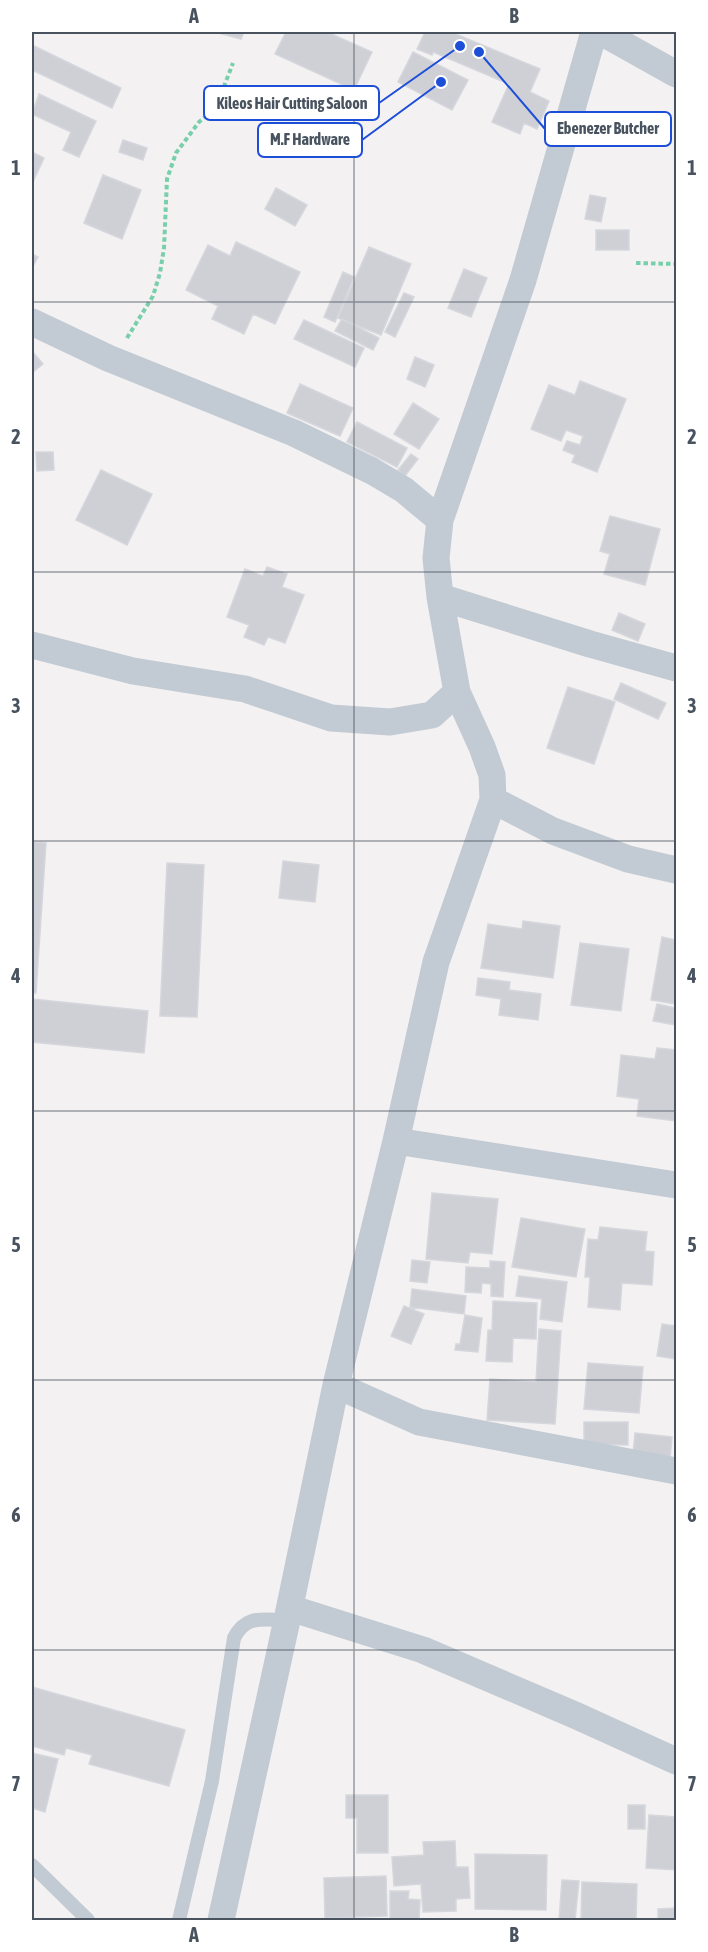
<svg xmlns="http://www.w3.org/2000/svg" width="708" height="1952" font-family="'Asap Condensed',sans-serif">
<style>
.building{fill:#ced0d6;stroke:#d5d7dd;stroke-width:1.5}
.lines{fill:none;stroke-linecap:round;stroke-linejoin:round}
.path{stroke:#77cfab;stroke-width:4;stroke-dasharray:4.5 3;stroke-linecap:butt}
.service{stroke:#c2cad3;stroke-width:14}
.minor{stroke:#c2cad3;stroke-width:27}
.grid{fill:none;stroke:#49535f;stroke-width:1.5;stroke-opacity:0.55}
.leader{fill:none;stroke:#1d4ed8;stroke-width:2}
.callout-dot{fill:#1d4ed8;stroke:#fff;stroke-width:2}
.callout{fill:#fff;stroke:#1d4ed8;stroke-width:2}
.callout-label{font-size:16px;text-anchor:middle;font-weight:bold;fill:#49535f}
.neatline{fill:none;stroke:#49535f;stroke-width:2}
.grid-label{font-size:20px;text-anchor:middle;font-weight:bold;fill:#49535f}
</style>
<rect width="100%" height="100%" fill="#f3f1f1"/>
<path class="building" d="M215,32H244L241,39Z
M286,32H327L372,52L354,90L275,54Z
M425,32H451L540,69L530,92L549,101L537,129L524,123L520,134L492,122L509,84L433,52L432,55L417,49Z
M32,45L121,88L112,108L32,70Z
M413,52L468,80L452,110L398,82Z
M39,94L96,121L79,157L63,150L71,132L32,114Z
M123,140L147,148L143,160L119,152Z
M32,152L44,158L32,184Z
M103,175L141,190L122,239L84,223Z
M276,188L307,205L295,226L265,209Z
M590,195L606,198L601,222L585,219Z
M596,230H629V250H596Z
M236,242L300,272L275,324L253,314L244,334L212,319L218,306L186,290L208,245L230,256Z
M369,247L411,264L381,335L338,318Z
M32,254L38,257L32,268Z
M464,269L487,278L471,317L448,308Z
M343,272L354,277L335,322L324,317Z
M404,293L414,297L395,337L385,332Z
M342,319L379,338L373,350L335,331Z
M304,320L364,348L355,367L294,339Z
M32,351L43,364L33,372L32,370Z
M415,357L434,365L425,387L407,379Z
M580,381L626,399L597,472L572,462L575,455L563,450L567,441L580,445L583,436L566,430L561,441L531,429L549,385L575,395Z
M300,384L353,408L340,436L287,413Z
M413,403L439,419L419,449L394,434Z
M357,422L407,448L397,467L347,442Z
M36,452H53L54,470L37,471Z
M411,454L418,459L405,476L398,470Z
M101,470L152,494L127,545L76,520Z
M610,516L660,529L645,585L604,574L610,554L600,551Z
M267,567L287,574L282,587L304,595L285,643L268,637L264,645L244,637L249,625L227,617L245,569L263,576Z
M619,613L645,624L638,641L612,630Z
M621,683L666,703L658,719L614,699Z
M568,687L615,702L594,764L547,748Z
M32,842L46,843L36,993H32Z
M283,861L319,865L315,902L279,898Z
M167,863L204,865L197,1017L160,1016Z
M523,921L560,926L553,978L481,968L488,924L522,929Z
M662,937L676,940V1004L651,1000Z
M580,943L629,949L621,1011L571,1005Z
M478,978L510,982L509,990L541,994L538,1020L499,1015L501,999L476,995Z
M32,999L148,1011L144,1053L32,1042Z
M657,1004L676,1008V1025L653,1021Z
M657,1048L676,1050V1121L637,1116L639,1099L617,1096L621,1055L655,1059Z
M432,1193L498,1199L492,1254L470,1252L468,1263L426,1259Z
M521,1218L585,1229L576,1277L512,1267Z
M600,1227L647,1232L645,1251L654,1252L652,1285L622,1283L620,1310L588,1307L590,1277H585L588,1239L598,1240Z
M412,1260L430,1262L427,1283L410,1281Z
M490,1261L505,1262L503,1297L491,1296V1284L482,1283L481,1293L465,1292L466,1267L490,1268Z
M519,1276L567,1282L562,1322L540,1319L542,1299L516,1296Z
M412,1289L466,1296L464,1314L410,1307Z
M493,1301L537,1303L536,1339L513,1338L512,1362L486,1361L488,1330H492Z
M404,1306L424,1314L411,1344L391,1336Z
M465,1315L482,1318L478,1352L455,1350L456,1344H460Z
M662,1324L676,1326V1359L657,1356Z
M539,1329L561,1331L555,1424L487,1420L490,1379L536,1382Z
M588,1363L643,1367L639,1413L584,1409Z
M584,1422H628V1445L584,1444Z
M635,1433L672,1437L670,1459L633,1455Z
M32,1687L185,1730L169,1786L89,1764L92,1755L66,1748L64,1755L32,1746Z
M32,1753L58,1759L45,1812L32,1808Z
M346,1795H388V1853H357V1818H346Z
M628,1805H645V1829H628Z
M649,1815L676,1817V1870L646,1868Z
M455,1841L456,1867H468L470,1898L456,1899V1911L423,1912L421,1884L394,1886L392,1857L424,1855L423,1842Z
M475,1854L547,1855L546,1910L475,1909Z
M386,1876L387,1916L325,1918L324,1878Z
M562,1880L579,1881L575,1920H559Z
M582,1882L637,1884L636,1920H581Z
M390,1891H409L408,1899L420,1900L419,1920H390Z
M676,1908V1920H658V1909Z"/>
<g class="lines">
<path class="path" d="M636,263L676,264
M127,338L153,296L160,273L164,248L167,179L176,153L199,122L210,113L223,89L233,63"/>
<path class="service" d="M32,1865L88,1920
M179,1920L212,1781L234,1638C246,1614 263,1620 287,1620"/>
<path class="minor" d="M601,32L676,74
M32,322L108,358L294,433L372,471L404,490L440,520
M440,597L590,644L676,668
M32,645L133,671L245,689L331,718L390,722L432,715L457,692
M493,800L553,831L628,859L676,870
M396,1141L676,1185
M336,1385L419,1422L676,1471
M290,1608L423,1650L577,1716L676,1761
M221,1920L287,1620L336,1385L396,1141L436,962L493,800L492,775L482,747L457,692L440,597L436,558L440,520L523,280L594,32"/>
</g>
<path class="grid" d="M354,32V1920M32,302H676M32,572H676M32,841H676M32,1111H676M32,1380H676M32,1650H676"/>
<path class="leader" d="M460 46L379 103M479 52L545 129M441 82L362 140"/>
<g class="callout-dot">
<circle cx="460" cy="46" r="6"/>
<circle cx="479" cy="52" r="6"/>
<circle cx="441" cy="82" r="6"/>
</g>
<g class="callout">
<rect x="204" y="86" width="175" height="34" rx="6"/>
<rect x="545" y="112" width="126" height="34" rx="6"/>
<rect x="258" y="123" width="104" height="34" rx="6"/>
</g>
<g class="callout-label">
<text x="292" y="109">Kileos Hair Cutting Saloon</text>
<text x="608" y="134">Ebenezer Butcher</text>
<text x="310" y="145">M.F Hardware</text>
</g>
<rect width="708" height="1952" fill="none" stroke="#ffffff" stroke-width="66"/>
<rect x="33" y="33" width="642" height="1886" class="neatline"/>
<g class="grid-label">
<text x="194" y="23">A</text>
<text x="514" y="23">B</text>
<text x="16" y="175">1</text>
<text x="692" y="175">1</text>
<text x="16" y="444">2</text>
<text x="692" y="444">2</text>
<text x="16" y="713">3</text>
<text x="692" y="713">3</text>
<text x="16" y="983">4</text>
<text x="692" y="983">4</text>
<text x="16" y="1252">5</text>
<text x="692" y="1252">5</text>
<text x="16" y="1522">6</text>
<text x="692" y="1522">6</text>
<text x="16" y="1791">7</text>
<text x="692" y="1791">7</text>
<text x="194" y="1942">A</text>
<text x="514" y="1942">B</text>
</g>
</svg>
